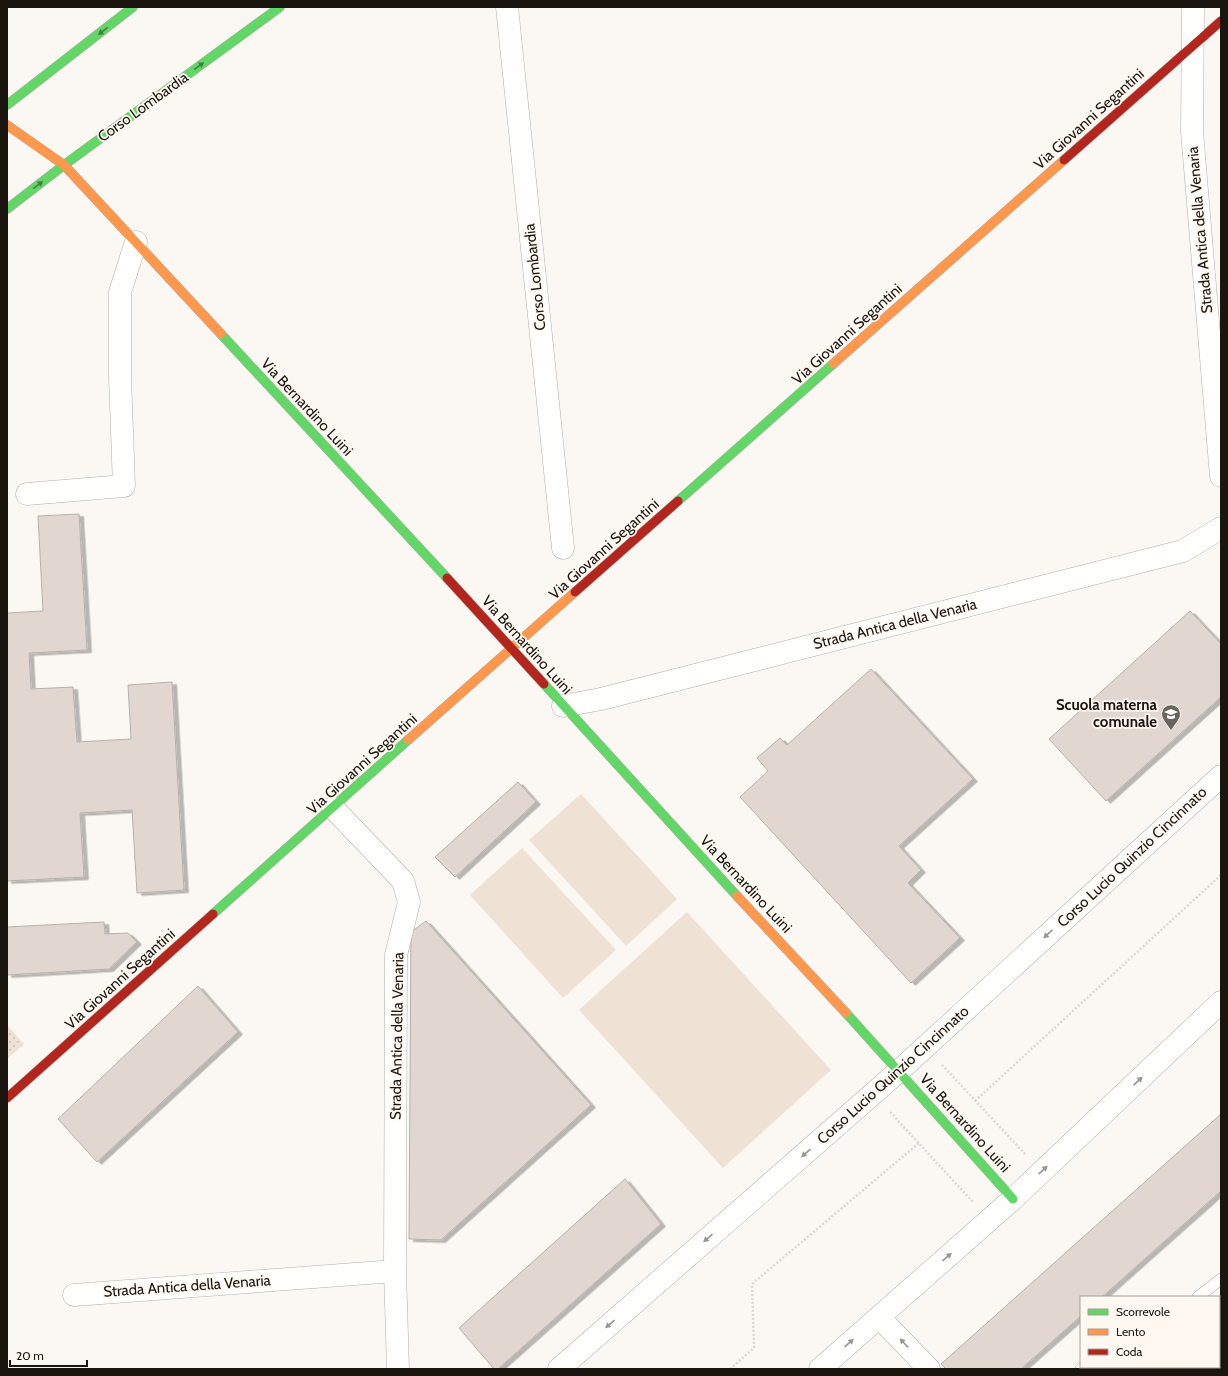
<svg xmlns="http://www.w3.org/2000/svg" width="1228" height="1376" font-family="Cabin,sans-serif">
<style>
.grass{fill:url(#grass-dots)}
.garden{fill:#efe1d3}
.building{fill:#e2d6d1;stroke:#b5b0ac;filter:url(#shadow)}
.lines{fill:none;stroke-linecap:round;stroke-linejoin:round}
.lane-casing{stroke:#b2aeaa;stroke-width:12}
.street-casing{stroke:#b2aeaa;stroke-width:23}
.fast-casing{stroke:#b2aeaa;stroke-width:10}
.slow-casing{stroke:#b2aeaa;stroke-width:10}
.jam-casing{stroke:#b2aeaa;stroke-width:10}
.path{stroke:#d9d9d7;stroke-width:2.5;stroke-dasharray:2 2;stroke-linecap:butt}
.lane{stroke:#fefefd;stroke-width:11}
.street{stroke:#fefefd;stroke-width:22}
.fast{stroke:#63d668;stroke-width:9}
.slow{stroke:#ff974d;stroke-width:9}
.jam{stroke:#b3261e;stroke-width:9}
.oneway{fill:#437f40}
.oneway2{fill:#989592}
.labels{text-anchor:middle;stroke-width:3.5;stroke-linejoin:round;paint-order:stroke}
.street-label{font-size:15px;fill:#1b1510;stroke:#fef8f1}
.poi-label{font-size:15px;font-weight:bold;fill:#1b1510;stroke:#fef8f1;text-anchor:end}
</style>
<defs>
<pattern id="grass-dots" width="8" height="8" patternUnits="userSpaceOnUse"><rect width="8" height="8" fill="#efe1d3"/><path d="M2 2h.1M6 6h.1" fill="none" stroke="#ccc0b4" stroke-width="1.8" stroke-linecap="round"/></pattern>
<filter id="shadow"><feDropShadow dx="4.5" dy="2.5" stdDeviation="0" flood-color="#0004"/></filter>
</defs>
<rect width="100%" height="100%" fill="#fbf8f4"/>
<path class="grass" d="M7,1025L24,1044L7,1059Z"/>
<path class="garden" d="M581,794L677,899L626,946L529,840Z
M522,848L616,950L563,998L470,895Z
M687,912L831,1070L723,1168L579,1010Z"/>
<path class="building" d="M79,514L87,650L29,653L31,689L73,687L77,742L131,739L128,685L172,682L184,890L137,893L132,810L80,813L84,877L7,881V613L43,611L38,516Z
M1190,611L1221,644V697L1106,801L1049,739Z
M871,669L973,779L899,846L921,870L908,883L960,938L911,983L740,797L768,771L757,758L780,738L787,745Z
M518,782L536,802L455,877L435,857Z
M426,921L591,1105L441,1240L409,1239L411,932Z
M104,922L105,934L128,933L137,942L109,969L7,975V927Z
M198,986L238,1032L97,1162L58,1119Z
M1221,1114V1191L1102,1297H1081V1316L1021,1369H946L941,1364Z
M625,1179L661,1224L498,1369H494L459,1328Z
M1221,1347V1369H1197L1199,1367H1219V1349Z"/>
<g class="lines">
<g class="lane-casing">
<path id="lane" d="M1198,1297L1221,1279
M1081,1369L1083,1367"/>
</g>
<g class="street-casing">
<path id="street" d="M507,7L563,548
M1193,7L1192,132L1221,476
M27,494L124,486L120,377V292L136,242
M563,706L601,699L1183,551L1221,528
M333,808L403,881L409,902L396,955L395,1271L398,1369
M74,1295L395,1271
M879,1317L929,1369
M559,1369L899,1071L1221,776
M820,1369L1013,1199L1221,1002"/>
</g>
<g class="fast-casing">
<path id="fast" d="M7,105L133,7
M7,209L64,165L280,7
M221,334L447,578
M678,501L833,364
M544,684L737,896
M213,914L408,740
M846,1013L1013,1199"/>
</g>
<g class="slow-casing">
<path id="slow" d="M7,125L64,165L221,334
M833,364L1064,160
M408,740L575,592
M737,896L846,1013"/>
</g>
<g class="jam-casing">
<path id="jam" d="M1064,160L1221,21
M447,578L544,684
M575,592L678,501
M7,1098L213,914"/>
</g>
<path class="path" d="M942,1065L1026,1155
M975,1101L1221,875
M890,1112L973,1202
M730,1369L754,1348L752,1284L919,1143"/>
<use href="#lane" class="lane"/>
<use href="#street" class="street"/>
<use href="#fast" class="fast"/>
<use href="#slow" class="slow"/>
<use href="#jam" class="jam"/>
</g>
<defs><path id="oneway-solid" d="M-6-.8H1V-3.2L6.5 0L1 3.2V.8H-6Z"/></defs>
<g class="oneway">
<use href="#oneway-solid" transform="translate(103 31) rotate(142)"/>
<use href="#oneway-solid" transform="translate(199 66) rotate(-36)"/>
<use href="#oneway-solid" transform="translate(38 185) rotate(-38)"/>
</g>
<g class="oneway2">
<use href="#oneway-solid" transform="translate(1048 934) rotate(137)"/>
<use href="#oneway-solid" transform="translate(1138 1081) rotate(-43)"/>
<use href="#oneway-solid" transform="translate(806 1153) rotate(139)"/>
<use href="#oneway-solid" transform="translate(1043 1170) rotate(-43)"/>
<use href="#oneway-solid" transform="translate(708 1238) rotate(139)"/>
<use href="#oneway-solid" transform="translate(947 1257) rotate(-41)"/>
<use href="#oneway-solid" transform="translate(610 1324) rotate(139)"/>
<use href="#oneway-solid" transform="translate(849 1343) rotate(-41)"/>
<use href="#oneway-solid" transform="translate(904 1343) rotate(-133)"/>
</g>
<defs>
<g id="school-pin" transform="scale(1)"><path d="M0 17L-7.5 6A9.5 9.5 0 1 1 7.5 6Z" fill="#696460" stroke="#fef8f1"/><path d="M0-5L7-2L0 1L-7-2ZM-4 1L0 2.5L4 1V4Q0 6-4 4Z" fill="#fff"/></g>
</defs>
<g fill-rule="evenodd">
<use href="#school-pin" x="1171" y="714"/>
</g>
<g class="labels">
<g class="street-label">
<text transform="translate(143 107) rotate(-36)" y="5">Corso Lombardia</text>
<text transform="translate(1089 119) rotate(-42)" y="5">Via Giovanni Segantini</text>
<text transform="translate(1200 230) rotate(-95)" y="5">Strada Antica della Venaria</text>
<text transform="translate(535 277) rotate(-96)" y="5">Corso Lombardia</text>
<text transform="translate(847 334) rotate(-42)" y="5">Via Giovanni Segantini</text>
<text transform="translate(307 407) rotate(47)" y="5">Via Bernardino Luini</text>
<text transform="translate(604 549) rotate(-42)" y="5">Via Giovanni Segantini</text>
<text transform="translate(895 624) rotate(-14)" y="5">Strada Antica della Venaria</text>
<text transform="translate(527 645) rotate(48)" y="5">Via Bernardino Luini</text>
<text transform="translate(362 764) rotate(-42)" y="5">Via Giovanni Segantini</text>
<text transform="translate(1132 857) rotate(-43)" y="5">Corso Lucio Quinzio Cincinnato</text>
<text transform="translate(746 884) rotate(47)" y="5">Via Bernardino Luini</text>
<text transform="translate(120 979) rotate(-42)" y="5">Via Giovanni Segantini</text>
<text transform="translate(397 1036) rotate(-89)" y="5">Strada Antica della Venaria</text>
<text transform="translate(893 1075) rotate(-42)" y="5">Corso Lucio Quinzio Cincinnato</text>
<text transform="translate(965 1123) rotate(48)" y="5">Via Bernardino Luini</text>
<text transform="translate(187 1286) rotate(-4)" y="5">Strada Antica della Venaria</text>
</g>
<g class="poi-label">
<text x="1157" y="710">Scuola materna<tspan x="1157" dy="17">comunale</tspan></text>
</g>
</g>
<rect width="1228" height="1376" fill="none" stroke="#1b1510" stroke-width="16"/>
<rect x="1080" y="1296" width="140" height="72" fill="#fef8f1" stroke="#a39d97"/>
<rect x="1088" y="1309" width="20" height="6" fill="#63d668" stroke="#a39d97"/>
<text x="1116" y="1316" font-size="12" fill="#1b1510">Scorrevole</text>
<rect x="1088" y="1329" width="20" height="6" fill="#ff974d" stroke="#a39d97"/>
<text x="1116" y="1336" font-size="12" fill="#1b1510">Lento</text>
<rect x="1088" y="1349" width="20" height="6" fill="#b3261e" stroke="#a39d97"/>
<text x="1116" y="1356" font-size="12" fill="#1b1510">Coda</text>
<path d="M10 1360v6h77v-6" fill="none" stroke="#1b1510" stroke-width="2"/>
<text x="16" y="1360" font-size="12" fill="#1b1510" stroke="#fef8f1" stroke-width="3" paint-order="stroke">20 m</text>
</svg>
